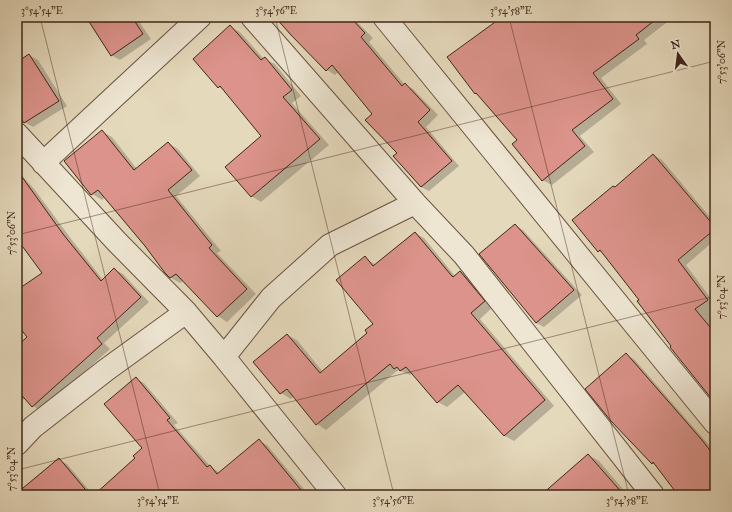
<svg xmlns="http://www.w3.org/2000/svg" width="732" height="512" font-family="'IM FELL Great Primer',serif">
<style>
.shadow{fill:#0003}
.building{fill:#dc938b;stroke:#402619}
.lines{fill:none;stroke-linecap:round;stroke-linejoin:round}
.minor-casing{stroke:#695342;stroke-width:24}
.minor{stroke:#eee6d3;stroke-width:22}
.ticks{fill:none;stroke:#402619;stroke-width:1;stroke-opacity:0.45}
.neatline{fill:none;stroke:#402619;stroke-width:1.5}
.ticks-label{font-size:10px;text-anchor:middle;fill:#402619}
</style>
<rect width="100%" height="100%" fill="#e5d9bc"/>
<filter id="stains"><feTurbulence type="fractalNoise" baseFrequency=".005" numOctaves="4"/><feColorMatrix values="0 0 0 0 .2 0 0 0 0 .09 0 0 0 0 .02 0 0 0 .5 -.17"/></filter>
<radialGradient id="worn" r=".72"><stop offset=".6" stop-color="#630" stop-opacity="0"/><stop offset="1" stop-color="#630" stop-opacity=".3"/></radialGradient>
<path class="shadow" d="M87,17H136L151,39L120,60L111,55Z
M276,17H352L373,38L369,42L405,85L413,89L438,115L426,127L459,166L429,191L421,187L373,114L338,72L335,75L327,70Z
M496,17H668L670,20L644,40L647,44L601,78L621,104L580,136L594,152L552,185L542,180L518,140L479,95L475,93L499,21Z
M230,27L240,32L264,59L275,64L301,96L292,103L329,145L261,202L251,196L263,136L226,91L219,87Z
M29,55L38,60L67,106L33,127L24,122L17,110V63Z
M103,132L112,137L137,169L168,143L178,149L200,176L176,196L221,251L217,253L256,294L227,322L218,316L183,281L180,283L171,278L105,197L102,200L92,194L65,161Z
M654,155L662,160L715,223V240L686,265L715,304V392L672,346L640,300L605,255L599,251L573,220L615,188Z
M715,162V168L712,165Z
M17,170L35,190L72,240L103,280L114,269L123,274L149,302L104,343L110,349L41,411L33,406L25,398L17,406V347L28,338L17,322V291L43,273L17,238Z
M515,225L523,230L582,295L544,327L536,323Z
M415,233L424,238L455,276L461,272L470,277L493,307L480,319L554,406L514,441L505,436L465,392L447,407L438,402L413,373L410,375L398,370L326,430L317,424L294,396L291,399L281,393L255,362L287,335L297,340L323,372L369,334L374,324L365,258L376,265Z
M626,355L634,359L715,452V495H679L658,466L652,463Z
M136,379L144,383L178,423L174,425L211,467L220,473L259,441L267,445L309,495H110L143,449Z
M588,455L599,461L628,495H546Z
M59,460L67,464L93,495H20Z"/>
<path class="building" d="M86,17H132L143,34L111,56Z
M275,17H350L365,33L361,37L402,86L405,83L430,110L418,122L452,161L421,187L393,156L397,153L365,120L372,114L332,65L326,71L291,35Z
M502,17H659L636,35L639,39L593,73L613,99L572,130L585,146L542,181L512,144L517,140L476,93L475,94L447,57Z
M230,25L261,60L265,57L292,90L283,97L320,139L251,197L225,167L261,136L220,86L218,88L193,59Z
M29,54L59,101L24,123L17,112V62Z
M102,130L134,170L168,142L192,170L168,190L212,245L209,248L247,289L217,317L176,274L170,278L165,273L145,246L98,190L91,195L64,161Z
M653,154L715,227V229L678,260L708,300L695,309L715,333V403L670,347L671,346L637,301L639,300L600,250L598,252L572,220L613,186L615,187Z
M17,170L63,234L101,281L114,268L141,297L97,338L102,344L32,407L17,390V346L27,337L17,324V290L42,273L17,239Z
M515,224L574,290L536,323L479,254Z
M415,232L451,275L453,277L460,271L485,301L471,313L545,400L504,436L458,385L437,403L406,367L400,371L397,367L394,369L390,364L316,425L287,389L280,394L253,362L287,334L320,373L367,333L365,330L373,324L336,280L365,256L373,266Z
M626,353L702,440L715,457V495H678L653,462L652,464L611,421L585,389Z
M136,377L170,418L167,420L207,467L210,465L217,474L259,439L305,495H94L135,458L133,456L142,448L104,404Z
M588,454L624,495H541Z
M59,458L90,495H17V493Z"/>
<g class="lines">
<g class="minor-casing">
<path id="minor" d="M252,17L415,203L464,255L653,495
M384,17L715,423
M17,134L117,242L186,312L224,357L335,495
M43,163L200,17
M224,357L271,298L330,245L415,203
M17,444L33,427L106,370L186,312"/>
</g>
<use href="#minor" class="minor"/>
</g>
<path class="ticks" d="M40,17L160,495M275,17L394,495M509,17L629,495M17,235L715,61M17,470L715,296"/>
<rect width="732" height="512" fill="none" stroke="#e5d9bc" stroke-width="44"/>
<g transform="translate(678 54) rotate(346)" stroke="#eee6d3" stroke-width="3" paint-order="stroke">
<path d="M0-3L7 15L0 10L-7 15Z" fill="#402619"/>
<text y="-6" font-size="11" font-weight="bold" text-anchor="middle" fill="#402619">N</text>
</g>
<rect x="22" y="22" width="688" height="468" class="neatline"/>
<g class="ticks-label">
<text x="42" y="14">3°54'54"E</text>
<text x="276" y="14">3°54'56"E</text>
<text x="511" y="14">3°54'58"E</text>
<text transform="translate(721 62) rotate(-90)" y="4">7°53'06"N</text>
<text transform="translate(11 233) rotate(-90)" y="4">7°53'06"N</text>
<text transform="translate(721 297) rotate(-90)" y="4">7°53'04"N</text>
<text transform="translate(11 469) rotate(-90)" y="4">7°53'04"N</text>
<text x="158" y="504">3°54'54"E</text>
<text x="393" y="504">3°54'56"E</text>
<text x="627" y="504">3°54'58"E</text>
</g>
<rect width="100%" height="100%" filter="url(#stains)"/>
<rect width="100%" height="100%" fill="url(#worn)"/>
</svg>
